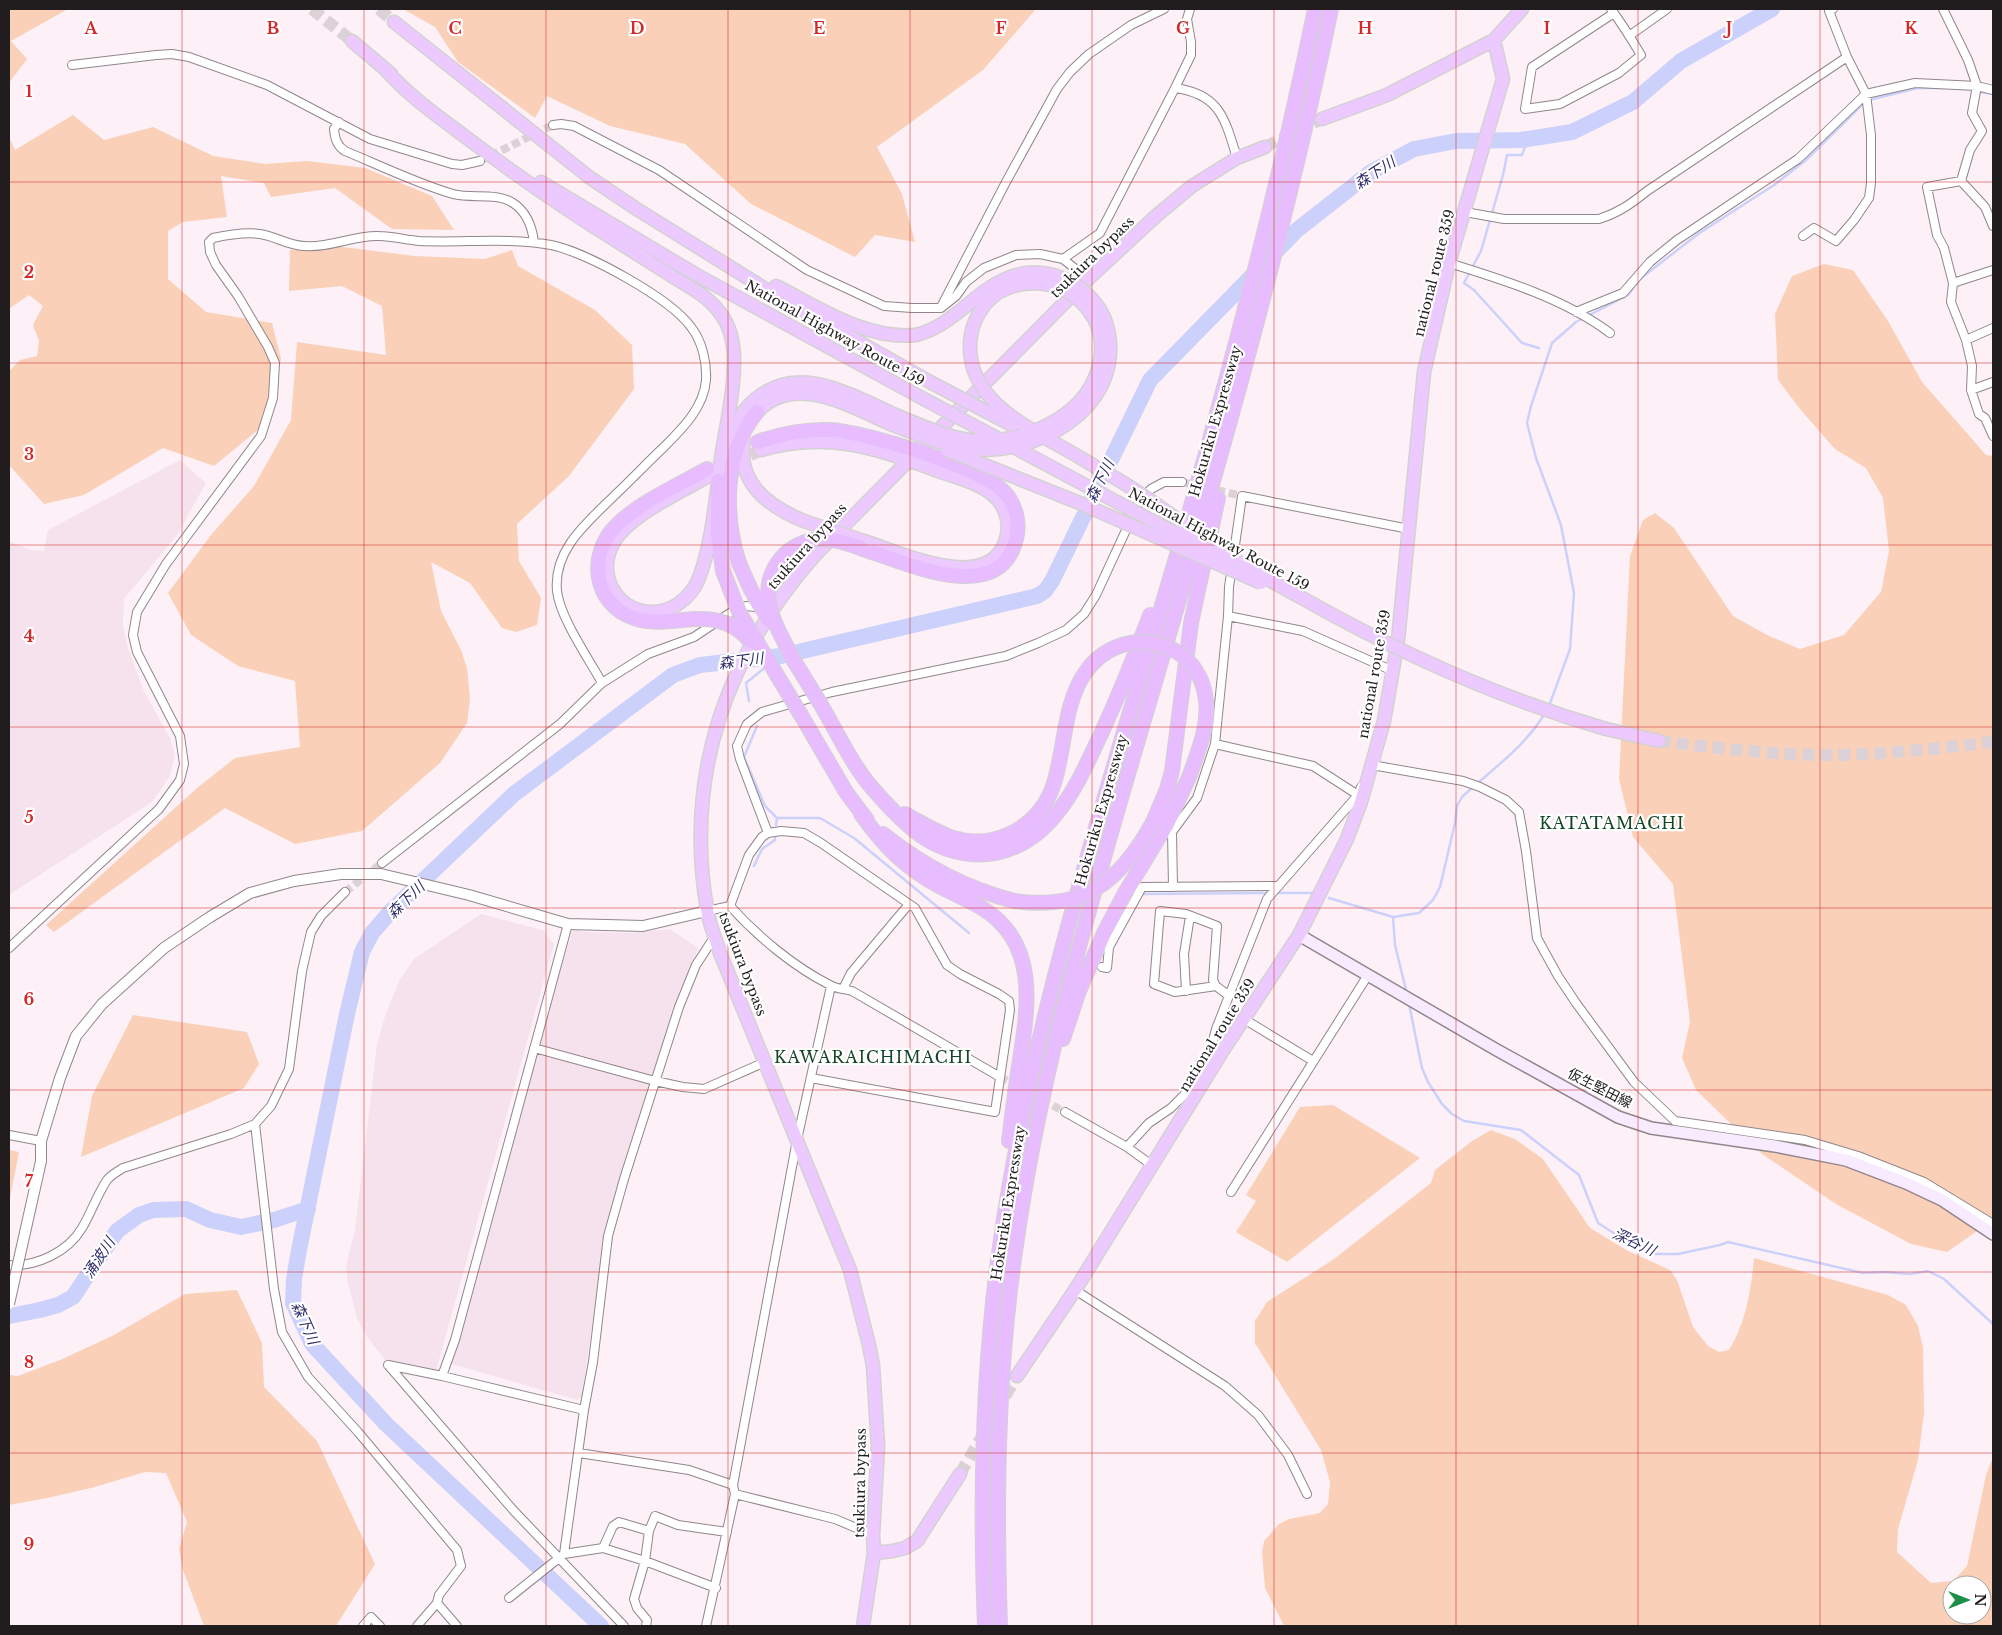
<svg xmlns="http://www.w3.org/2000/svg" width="2002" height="1635" font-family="'Libre Baskerville','Noto Sans JP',serif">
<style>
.built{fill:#f6e2ec}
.green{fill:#fad0b8;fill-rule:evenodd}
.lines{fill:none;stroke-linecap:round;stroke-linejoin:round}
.stream{stroke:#ccd1fc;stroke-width:2.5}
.river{stroke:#ccd1fc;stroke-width:16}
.minor-tunnel{stroke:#dcd1d7;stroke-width:8;stroke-dasharray:8 4;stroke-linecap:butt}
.trunk-tunnel{stroke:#dcd1d7;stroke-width:12;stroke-dasharray:12 6;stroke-linecap:butt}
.minor-casing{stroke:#91868b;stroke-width:10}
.tertiary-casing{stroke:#91868b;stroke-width:12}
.secondary-casing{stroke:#91868b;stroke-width:14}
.trunk-casing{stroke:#d3d2d2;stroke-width:15}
.motorway-casing{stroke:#d3d2d2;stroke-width:16}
.minor{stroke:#fff;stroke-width:8}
.tertiary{stroke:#fff;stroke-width:10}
.secondary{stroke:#f8ebff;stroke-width:11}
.trunk{stroke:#eccaff;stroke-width:12}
.motorway{stroke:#e7bdff;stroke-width:14}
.tertiary-bridge-casing{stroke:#91868b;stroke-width:12;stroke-linecap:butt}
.trunk-bridge-casing{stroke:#d3d2d2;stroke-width:15;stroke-linecap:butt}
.motorway-bridge-casing{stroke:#d3d2d2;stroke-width:16;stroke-linecap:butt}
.tertiary-bridge{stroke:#fff;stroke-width:10}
.trunk-bridge{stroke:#eccaff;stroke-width:12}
.motorway-bridge{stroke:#e7bdff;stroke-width:14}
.grid{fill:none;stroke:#d62828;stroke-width:1;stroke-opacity:0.55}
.labels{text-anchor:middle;stroke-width:4.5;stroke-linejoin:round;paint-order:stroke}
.street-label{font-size:14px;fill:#211d1f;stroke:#fff}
.water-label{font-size:15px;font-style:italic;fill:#2f2e6b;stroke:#fff}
.quarter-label{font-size:16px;letter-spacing:1px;fill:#134624;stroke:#fff}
.grid-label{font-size:16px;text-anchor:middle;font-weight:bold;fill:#d62828;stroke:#fff;stroke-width:4.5;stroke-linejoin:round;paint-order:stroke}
</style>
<rect width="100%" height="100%" fill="#fdf1f7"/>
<path class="built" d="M180,460L206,483L177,535L124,599L123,625L128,648L143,689L170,738L175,755L170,776L152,802L9,895V541L30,550L44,551L48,530Z
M481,914L543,930L554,944L436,1371L386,1361L367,1337L357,1318L348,1284L346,1265L355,1230L377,1044L386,1013L400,979L414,959Z
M573,929L587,932L631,933L670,929L698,948L641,1112L606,1228L582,1396L577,1400L452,1364L486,1244L541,1036Z"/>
<path class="green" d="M9,9H68L11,41L27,59L9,83Z
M403,9H1036L983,70L877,147L902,194L915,242L875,235L855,257L751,204L685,144L610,126L547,96L535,118L458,62L435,27Z
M73,115L104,140L153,127L213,156L265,164L307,161L365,168L432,196L454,230L392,229L335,188L271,197L264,183L221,176L227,217L183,222L168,231V279L206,312L272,323L281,359L270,420L214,466L163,448L84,495L44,504L9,465V371L20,360L37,356L39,341L33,325L43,306L29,295L9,309V137L15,150Z
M335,246L415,256L485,259L512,250L518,266L595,310L632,345L634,389L569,476L517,524L519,561L541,598L537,625L516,632L502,628L470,583L431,562L441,611L461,650L467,668L470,699L467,723L440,763L362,831L295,844L225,808L54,932L46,925L197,788L235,758L300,747L295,681L238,666L191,635L168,593L211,535L254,486L291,420L297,342L386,355L382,306L342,286L289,291L290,250Z
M1824,264L1853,270L1888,321L1922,382L1986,455L1993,456V1220L1947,1252L1911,1244L1836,1204L1762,1154L1696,1090L1682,1058L1690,1022L1673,884L1633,837L1619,779L1630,556L1643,520L1655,513L1674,528L1733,616L1769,636L1800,649L1844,635L1881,592L1889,551L1883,498L1866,468L1835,449L1800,409L1778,380L1775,314L1792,276Z
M133,1015L247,1032L259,1064L244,1088L81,1157L92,1096Z
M1333,1105L1420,1158L1287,1262L1236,1232L1256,1201L1246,1195L1300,1107Z
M1491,1130L1515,1139L1543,1159L1590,1228L1628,1251L1670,1270L1677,1280L1693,1327L1708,1346L1719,1352L1729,1350C1746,1322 1751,1291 1754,1258L1888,1295L1906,1305L1918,1326L1923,1347L1924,1413L1918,1460L1898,1529L1897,1552L1931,1583L1953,1581L1967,1566L1986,1475L1993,1457V1626H1284L1265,1588L1262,1552L1264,1541L1279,1524L1289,1519L1320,1513L1328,1504L1330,1482L1321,1450L1255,1343V1321L1267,1302L1334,1259L1431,1183L1435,1170L1472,1141ZM1952,1585H1982V1615H1952Z
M9,1150L19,1152L9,1203Z
M237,1290L262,1343L264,1387L317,1441L375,1564L336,1626H204L183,1570L179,1549L187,1522L166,1473L145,1472L91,1488L47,1498L9,1505V1375L18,1376L60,1360L112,1336L185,1294Z"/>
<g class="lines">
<path class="stream" d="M1980,92L1993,94
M1869,100L1918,88H1947
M1528,139L1522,155H1507L1503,175L1481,251L1464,283L1474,290L1522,343L1539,348
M774,661L781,656
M749,701L746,683L767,666
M1549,706L1570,649L1574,593L1561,525L1536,458L1527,423L1531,406L1552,343L1576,322L1628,295L1640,279L1698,234L1774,185L1805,161L1864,103
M757,726L744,757L765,806L777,818H820L854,838L969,933
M776,825L777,818
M754,866L762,849L775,840V837
M1275,893H1311
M1140,894L1270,893
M1329,898L1393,917L1419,913L1433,900L1440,887L1455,823L1457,806L1462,797C1490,771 1525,747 1545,713
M1393,917L1395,945L1407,994
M1409,1004L1422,1068L1428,1082L1442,1104L1452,1114L1464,1121L1521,1130L1579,1175L1598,1223L1623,1239L1655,1254H1678L1720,1245L1728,1242L1863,1273L1884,1272L1910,1274L1928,1271L1944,1279L1993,1324"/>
<path class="river" d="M9,1316L40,1310L58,1305L73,1297L117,1231L139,1215L153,1210L186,1209L210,1220L241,1227L274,1220L308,1209
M601,1626L386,1424L312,1344L293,1303L294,1279L299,1250L347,1014L362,952L372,933L391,911L514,794L673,675L700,665L781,656L1037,596L1045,591L1052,581L1150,380L1297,230L1371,172L1414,149L1456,141L1521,140L1572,132L1633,102L1681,61L1772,9"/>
<path class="minor-tunnel" d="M480,161L553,125
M1182,482L1242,496
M345,892L382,863
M1000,1077L1065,1112"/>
<path class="trunk-tunnel" d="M312,9L352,41
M379,9L394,22
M1265,147L1322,119
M734,463L761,450
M1659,741C1718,748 1778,756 1838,755C1889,754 1942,748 1993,742
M960,1474L1017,1376"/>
<g class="minor-casing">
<path id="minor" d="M1611,9C1622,24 1632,40 1641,55L1619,73L1560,104L1525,109L1532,67L1614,13
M1943,9L1968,60L1977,86L1972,113L1982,131L1970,150L1961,181
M1629,36L1667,9
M72,65L156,55L172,54L189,57L267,85L370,139L452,164L462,165L480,161
M1175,88C1220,94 1225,119 1237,158
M339,122L334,129C335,139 337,146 345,151C379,165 418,184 453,194C472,199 496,192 513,203C527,212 532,226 534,242
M553,125L561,124L574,126L659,170L807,270L884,306L912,308H941L956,296L966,282L984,268L1016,255L1040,254L1063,259L1088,279
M1465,212L1504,219H1599C1618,213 1631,204 1647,191L1847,57
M1993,226L1985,207L1961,181L1927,187L1937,235L1944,248L1953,283L1951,302L1966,340L1972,366L1971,390L1993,382
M1803,236L1814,228L1836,241L1854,220L1869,198L1871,183V135L1866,94L1847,57L1829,11L1833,9
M1063,259L1100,233L1175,88L1191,55V42L1187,19L1190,9
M1449,263C1504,280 1565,299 1610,333
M1953,283L1993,270
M942,305L1006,182L1057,89L1070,72L1089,54L1131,25L1164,9
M1576,312L1623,293L1650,262L1677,240L1798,159L1866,94L1915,83L1977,86L1993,90
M1966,340L1993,328
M1971,390L1979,414L1985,418L1993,436
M1228,616L1303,631L1393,671
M1215,744L1313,766L1358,795
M1370,768L1372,765L1463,781L1480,787L1506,800L1519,812L1526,851L1537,938L1558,976L1576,1003L1634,1082L1675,1121L1805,1140L1858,1156L1924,1182L1993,1224
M768,833L740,759L737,746L747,724L762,712L832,692L1006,656L1038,643L1066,630L1084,614L1096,595L1139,502L1151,489L1164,482H1182
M382,863L560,724L602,683L648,654L694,637L736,609L746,606L755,607L762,610
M1173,887L1172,832L1197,798L1215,744L1228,616L1229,587L1242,496L1409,529
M730,906L749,855L762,837L768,833L781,831L804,833L821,843L915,908L947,965L960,974L999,994L1009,1001L1010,1010L995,1112L811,1078
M730,906C757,936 794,967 830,985C836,989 845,989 852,991L1000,1077
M707,911L730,906
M568,924L455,1340L442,1376L584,1410
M9,948L159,809L180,780L184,764L180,736L137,652L133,635L137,612L166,564L261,436L273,398L275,363L268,347L238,296L216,265L210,252L209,242L213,238C227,235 246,232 260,234C275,236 289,246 305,246C330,248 354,235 379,236C393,236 406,240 420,241C464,243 508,237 551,245C586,252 670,298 691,327C702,341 707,362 706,380C704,407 683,428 665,446C648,462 632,479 615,495C588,522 553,549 557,591C560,618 589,659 602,683
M1102,967L1107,968L1109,947L1142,887L1279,886
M831,986L797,1140L733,1485L735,1494L835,1519L873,1535
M1216,986L1213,980L1217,926L1186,914L1160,911L1154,984L1175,992L1216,986L1228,995
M843,989L851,973L909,904
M1186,991L1184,954L1190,916
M1244,1019L1313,1061
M534,1048L655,1081L683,1087L704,1089L765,1062
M1217,1060L1211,1048L1216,1029L1267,899L1358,795L1361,787
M1065,1112L1127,1147L1153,1166
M255,1124L274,1289L282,1332L308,1377L358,1432L457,1550L461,1566L439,1595L437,1603L417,1626
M9,1135L41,1141
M1127,1147L1149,1123L1171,1108L1189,1090L1211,1048
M1231,1192L1368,975
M9,1265C36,1267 68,1252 82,1228C91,1213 97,1195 107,1180C111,1175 118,1171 123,1168L231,1134L255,1124L271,1106L289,1069L302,971L311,932L321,916L345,892
M1075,1290L1225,1386L1258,1415L1288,1455L1307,1494
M388,1365L514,1511L624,1626
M388,1365L442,1376
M579,1453L689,1470L733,1485
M603,1548L613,1526L619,1522L649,1531
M564,1554L584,1410L593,1362L608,1236L624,1179L679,1007L696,965L715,936
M509,1598L564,1554L603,1548L645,1561L716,1588
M437,1603L457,1626
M363,1626L371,1617L380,1626
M646,1626L647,1620L637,1608L634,1599L645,1561L649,1531L655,1516L678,1525L727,1532
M706,1626L735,1494"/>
</g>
<g class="tertiary-casing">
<path id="tertiary" d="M41,1161V1141L60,1078L76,1036L102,1004L164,948L210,917L250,893L294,881L341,874H381L469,895L568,924L643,926L707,911"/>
</g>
<g class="secondary-casing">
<path id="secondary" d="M1299,935L1495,1049L1618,1117L1651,1128L1775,1146L1846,1160L1906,1183L1942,1200L1993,1234"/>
</g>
<g class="trunk-casing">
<path id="trunk" d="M394,22L589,177L635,208L767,290L930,382
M352,41L391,74
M386,70C408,95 436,115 463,135C513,173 565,209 618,242C637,254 656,266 675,278C686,285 698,291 707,299C720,310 729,324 732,340C739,373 726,425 721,459C716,496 712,544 699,578C695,588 687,598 678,604C635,631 589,585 614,542C629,515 682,492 708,476
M1322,119L1387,95L1494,40L1522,9
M541,182L695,274L922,398
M776,286C820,308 866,340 916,335
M751,420C786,369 846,404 888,423
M744,439C736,482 767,506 804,521
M729,440C745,394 782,373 829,387C851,393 872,404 893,414
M761,450C829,430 878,449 941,472C961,479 984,484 998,500C1007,510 1010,526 1006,539C991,595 901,553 867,542
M1606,729L1659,741
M1017,1376L1075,1290L1222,1052L1299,935L1347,839L1361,802L1384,721L1398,640L1424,372L1449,263L1503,79L1494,40
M874,1553L893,1551L905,1548L917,1541L960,1474
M863,1626L874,1553L873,1535L878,1446L873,1366L869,1345L850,1270L720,953C716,939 709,924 707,909C684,775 726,656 815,555L1088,279L1156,216L1192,186L1237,158L1265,147"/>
</g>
<g class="motorway-casing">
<path id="motorway" d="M758,442C781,434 804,429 829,430C863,431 984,468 1005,493C1016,505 1020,524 1016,539C999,608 905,562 863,549
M718,481V535L723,571
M739,563C724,516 723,453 757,412
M695,619C675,620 653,625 634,618C593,604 587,554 617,525C640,502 679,485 707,469
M820,703C836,730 853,767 874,790C889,807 907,827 926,839C973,867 1024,856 1057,813C1076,790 1088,761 1101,734C1119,695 1135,655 1150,615
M801,715L846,792L867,820
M861,814C884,846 905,868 941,887C954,894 969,900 982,908C1040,943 1028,1009 1019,1066C1015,1091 1012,1116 1009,1141
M905,814C920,822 936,832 953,838C992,850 1033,830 1050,794C1056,781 1058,767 1061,753
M1153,822L1167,789L1172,771L1191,623L1218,498
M883,834C923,866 964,888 1014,901
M1063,1039L1079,991L1104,933L1125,893L1167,824L1190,775
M985,1626C980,1505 982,1381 998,1260C1030,1020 1108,790 1176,558C1229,377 1277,194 1315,9
M1000,1626C996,1502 997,1376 1015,1252C1043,1050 1104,857 1161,662C1224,446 1286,230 1331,9"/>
</g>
<use href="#minor" class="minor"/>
<use href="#tertiary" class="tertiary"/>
<use href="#secondary" class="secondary"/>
<use href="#trunk" class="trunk"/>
<use href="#motorway" class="motorway"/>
<g class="tertiary-bridge-casing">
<path id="tertiary-bridge" d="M9,1304L41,1161"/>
</g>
<g class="trunk-bridge-casing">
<path id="trunk-bridge" d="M930,382L1012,425
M922,398L1218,556
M893,414C921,425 950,440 981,441C1030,441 1091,414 1100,360C1103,343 1100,325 1089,311C1079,297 1063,287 1046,284C1025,281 1002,286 987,302C977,314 970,330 970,346C969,397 1019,423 1058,445C1078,456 1097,468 1117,479C1152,500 1186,525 1219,550
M888,423C915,433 943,446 971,449C1036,456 1121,410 1109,335C1106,315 1094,298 1077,286C1063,276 1044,271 1027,273C982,278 960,324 916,335
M947,450L1082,504L1261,583
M804,521L867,542
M1213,546C1242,565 1272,582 1302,598C1399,653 1499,698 1606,729"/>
</g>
<g class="motorway-bridge-casing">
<path id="motorway-bridge" d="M739,563L751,590L769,620
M723,571L739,612L801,715
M695,619C717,618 735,623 750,641
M791,656L820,703
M795,663C786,644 773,624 769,603C763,570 788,540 822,539C836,539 850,544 863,549
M1061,753C1066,726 1069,696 1085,673C1120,621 1200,637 1206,701C1209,726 1198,751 1190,775
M1014,901C1084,911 1120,882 1153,822"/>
</g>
<use href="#tertiary-bridge" class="tertiary-bridge"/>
<use href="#trunk-bridge" class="trunk-bridge"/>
<use href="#motorway-bridge" class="motorway-bridge"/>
</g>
<path class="grid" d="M182,9V1626M364,9V1626M546,9V1626M728,9V1626M910,9V1626M1092,9V1626M1274,9V1626M1456,9V1626M1638,9V1626M1820,9V1626M9,182H1993M9,363H1993M9,545H1993M9,727H1993M9,908H1993M9,1090H1993M9,1272H1993M9,1453H1993"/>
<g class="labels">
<g class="street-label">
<text transform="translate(1092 257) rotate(-44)" y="5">tsukiura bypass</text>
<text transform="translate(1434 273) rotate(-76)" y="5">national route 359</text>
<text transform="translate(835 333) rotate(29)" y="5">National Highway Route 159</text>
<text transform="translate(1215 421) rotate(-74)" y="5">Hokuriku Expressway</text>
<text transform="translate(1219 539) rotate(28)" y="5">National Highway Route 159</text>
<text transform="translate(807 546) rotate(-48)" y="5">tsukiura bypass</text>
<text transform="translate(1374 674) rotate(-80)" y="5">national route 359</text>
<text transform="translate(1101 810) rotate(-74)" y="5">Hokuriku Expressway</text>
<text transform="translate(743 964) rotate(69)" y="5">tsukiura bypass</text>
<text transform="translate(1217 1035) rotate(-58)" y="5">national route 359</text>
<text transform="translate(1600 1088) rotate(27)" y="5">仮生堅田線</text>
<text transform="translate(1008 1203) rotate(-81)" y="5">Hokuriku Expressway</text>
<text transform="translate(860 1483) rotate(-89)" y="5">tsukiura bypass</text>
</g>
<g class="water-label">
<text transform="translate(1375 173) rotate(-33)" y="5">森下川</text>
<text transform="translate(1100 481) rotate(-64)" y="5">森下川</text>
<text transform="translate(741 661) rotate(-7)" y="5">森下川</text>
<text transform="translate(406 900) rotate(-44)" y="5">森下川</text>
<text transform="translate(1634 1242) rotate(25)" y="5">深谷川</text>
<text transform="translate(99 1258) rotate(-57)" y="5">涌波川</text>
<text transform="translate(305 1323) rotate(66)" y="5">森下川</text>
</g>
<g class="quarter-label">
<text x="1612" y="829">KATATAMACHI</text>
<text x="873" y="1063">KAWARAICHIMACHI</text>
</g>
</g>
<g class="grid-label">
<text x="91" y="34">A</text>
<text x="273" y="34">B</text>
<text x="455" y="34">C</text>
<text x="637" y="34">D</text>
<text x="819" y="34">E</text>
<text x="1001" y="34">F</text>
<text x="1183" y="34">G</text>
<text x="1365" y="34">H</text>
<text x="1547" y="34">I</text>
<text x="1729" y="34">J</text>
<text x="1911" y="34">K</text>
<text x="29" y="97">1</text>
<text x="29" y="278">2</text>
<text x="29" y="460">3</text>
<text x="29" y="642">4</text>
<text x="29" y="823">5</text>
<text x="29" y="1005">6</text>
<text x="29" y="1187">7</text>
<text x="29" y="1368">8</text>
<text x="29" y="1550">9</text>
</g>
<rect width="2002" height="1635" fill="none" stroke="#211d1f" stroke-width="20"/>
<g transform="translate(1967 1600) rotate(90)"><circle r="24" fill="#ffffff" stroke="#a6a5a5"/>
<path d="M0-4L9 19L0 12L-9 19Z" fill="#1b8e47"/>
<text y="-8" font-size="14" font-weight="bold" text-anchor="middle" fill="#211d1f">N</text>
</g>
</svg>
